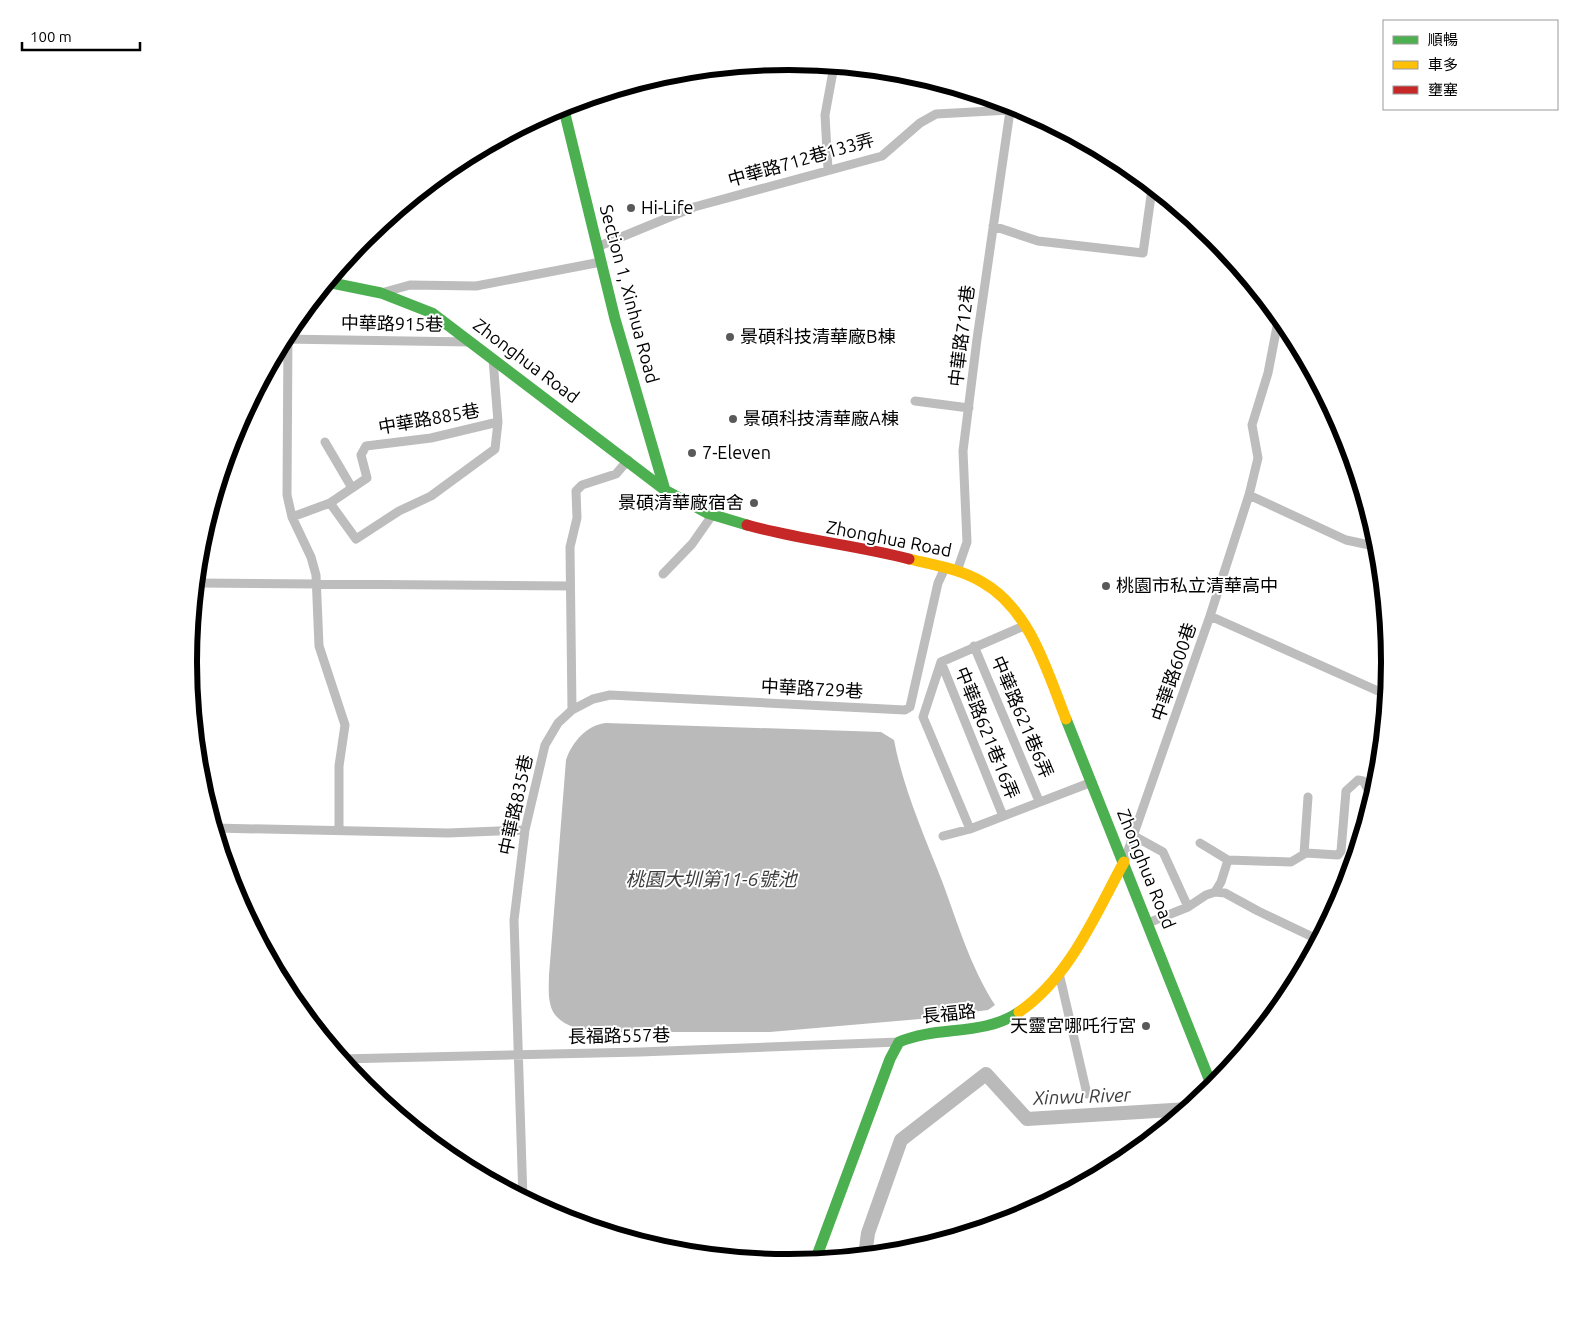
<svg xmlns="http://www.w3.org/2000/svg" width="1578" height="1325" font-family="Ubuntu,'Noto Sans TC',sans-serif">
<style>
.water{fill:#bababa}
.lines{fill:none;stroke-linecap:round;stroke-linejoin:round}
.river{stroke:#bababa;stroke-width:14}
.street{stroke:#bdbdbd;stroke-width:9}
.fast{stroke:#4caf50;stroke-width:11}
.slow{stroke:#ffc107;stroke-width:11}
.jam{stroke:#c62828;stroke-width:11}
.poi-dot{fill:#595959;stroke:#fff;stroke-width:2}
.labels{text-anchor:middle;stroke-width:4;stroke-linejoin:round;paint-order:stroke}
.street-label{font-size:18px;fill:#000;stroke:#fff}
.poi-label{font-size:18px;fill:#000;stroke:#fff;text-anchor:start}
.water-label{font-size:19px;font-style:italic;fill:#3d3d3d;stroke:#fff}
.rim{fill:none;stroke:#000;stroke-width:6}
</style>
<rect width="100%" height="100%" fill="#fff"/>
<path class="water" d="M606,723L881,732L894,740C903,788 924,835 942,881C958,924 970,966 995,1005L988,1010L920,1019L770,1032H598C579,1030 554,1025 550,1003C548,994 549,983 549,975L566,760C572,742 587,725 606,723Z"/>
<g class="lines">
<path class="river" d="M865,1256L868,1233L901,1140L986,1074L1027,1119L1188,1109"/>
<path class="street" d="M828,169L825,115L834,66
M993,226L1038,241L1143,253L1152,189
M597,247L694,207L882,156L920,123L936,114L1010,110L1018,107
M381,293L410,285L476,286L601,262
M288,331L287,495L292,517L311,557L316,575L319,646L345,725L339,766V830
M283,339L470,342
M915,401L969,408
M325,442L352,488
M1249,495L1346,540L1379,547
M330,503L356,539L399,511L431,496L495,449L498,422L493,359
M292,517L330,503L367,478L361,455L366,446L431,438L498,422
M957,571L967,542L963,451L977,339L1011,104
M663,574L692,544L713,514
M196,583L570,586
M1210,616L1387,695
M974,646L1039,801
M941,662L923,717L970,829
M941,662L1003,816
M941,662L1026,625
M572,710L593,699L610,695L905,710L910,707L938,583L945,568
M214,828L448,833L525,830
M943,836L970,829L1092,782
M1134,836L1163,852L1188,907
M1200,843L1228,860
M1304,854L1308,797
M1124,862L1210,616L1249,495L1258,458L1252,425L1268,373L1279,316
M1215,892L1221,882L1228,860L1291,862L1306,853L1338,855L1341,851L1346,791L1358,780L1363,781L1372,796
M1148,923L1188,907L1206,895L1215,892L1225,893L1258,911L1319,940
M1059,973L1087,1094
M341,1059L640,1052L899,1042
M523,1199L514,920L525,830L545,745L558,723L572,710L570,547L577,518L576,491L582,485L616,474L628,460"/>
<path class="fast" d="M563,106L615,319L665,490
M327,282L381,293L432,313L665,490L707,513L747,525
M1066,719L1213,1089
M815,1261L890,1059L899,1042C938,1025 982,1037 1019,1012"/>
<path class="slow" d="M909,559C934,565 960,569 982,582C1030,609 1047,671 1066,719
M1019,1012C1070,977 1095,915 1124,862"/>
<path class="jam" d="M747,525C800,540 856,545 909,559"/>
</g>
<g class="poi-dot">
<circle cx="631" cy="208" r="5"/>
<circle cx="730" cy="337" r="5"/>
<circle cx="733" cy="419" r="5"/>
<circle cx="692" cy="453" r="5"/>
<circle cx="754" cy="503" r="5"/>
<circle cx="1106" cy="586" r="5"/>
<circle cx="1146" cy="1026" r="5"/>
</g>
<g class="labels">
<g class="street-label">
<text transform="translate(801 160) rotate(-16)" y="6">中華路712巷133弄</text>
<text transform="translate(629 294) rotate(75)" y="6">Section 1, Xinhua Road</text>
<text transform="translate(392 324) rotate(1)" y="6">中華路915巷</text>
<text transform="translate(962 336) rotate(-83)" y="6">中華路712巷</text>
<text transform="translate(526 361) rotate(37)" y="6">Zhonghua Road</text>
<text transform="translate(429 419) rotate(-10)" y="6">中華路885巷</text>
<text transform="translate(889 539) rotate(11)" y="6">Zhonghua Road</text>
<text transform="translate(1174 672) rotate(-71)" y="6">中華路600巷</text>
<text transform="translate(812 689) rotate(3)" y="6">中華路729巷</text>
<text transform="translate(1022 717) rotate(67)" y="6">中華路621巷6弄</text>
<text transform="translate(987 733) rotate(68)" y="6">中華路621巷16弄</text>
<text transform="translate(516 805) rotate(-78)" y="6">中華路835巷</text>
<text transform="translate(1146 869) rotate(68)" y="6">Zhonghua Road</text>
<text transform="translate(949 1014) rotate(-6)" y="6">長福路</text>
<text transform="translate(619 1036) rotate(-1)" y="6">長福路557巷</text>
</g>
<g class="poi-label">
<text x="641" y="214">Hi-Life</text>
<text x="740" y="343">景碩科技清華廠B棟</text>
<text x="743" y="425">景碩科技清華廠A棟</text>
<text x="702" y="459">7-Eleven</text>
<text x="744" y="509" text-anchor="end">景碩清華廠宿舍</text>
<text x="1116" y="592">桃園市私立清華高中</text>
<text x="1136" y="1032" text-anchor="end">天靈宮哪吒行宮</text>
</g>
<g class="water-label">
<text x="711" y="886">桃園大圳第11-6號池</text>
<text transform="translate(1082 1096) rotate(-2)" y="7">Xinwu River</text>
</g>
</g>
<path d="M0 0H1578V1325H0ZM197 662a592 592 0 1 1 1184 0a592 592 0 1 1-1184 0Z" fill="#fff" fill-rule="evenodd"/>
<path class="rim" d="M197 662a592 592 0 1 1 1184 0a592 592 0 1 1-1184 0Z"/>
<rect x="1383" y="20" width="175" height="90" fill="#ffffff" stroke="#999999"/>
<rect x="1393" y="36" width="25" height="8" fill="#4caf50" stroke="#999999"/>
<text x="1428" y="45" font-size="15" fill="#000000">順暢</text>
<rect x="1393" y="61" width="25" height="8" fill="#ffc107" stroke="#999999"/>
<text x="1428" y="70" font-size="15" fill="#000000">車多</text>
<rect x="1393" y="86" width="25" height="8" fill="#c62828" stroke="#999999"/>
<text x="1428" y="95" font-size="15" fill="#000000">壅塞</text>
<path d="M22 42v8h118v-8" fill="none" stroke="#000000" stroke-width="2.5"/>
<text x="30" y="42" font-size="15" fill="#000000" stroke="#ffffff" stroke-width="4" paint-order="stroke">100 m</text>
</svg>
